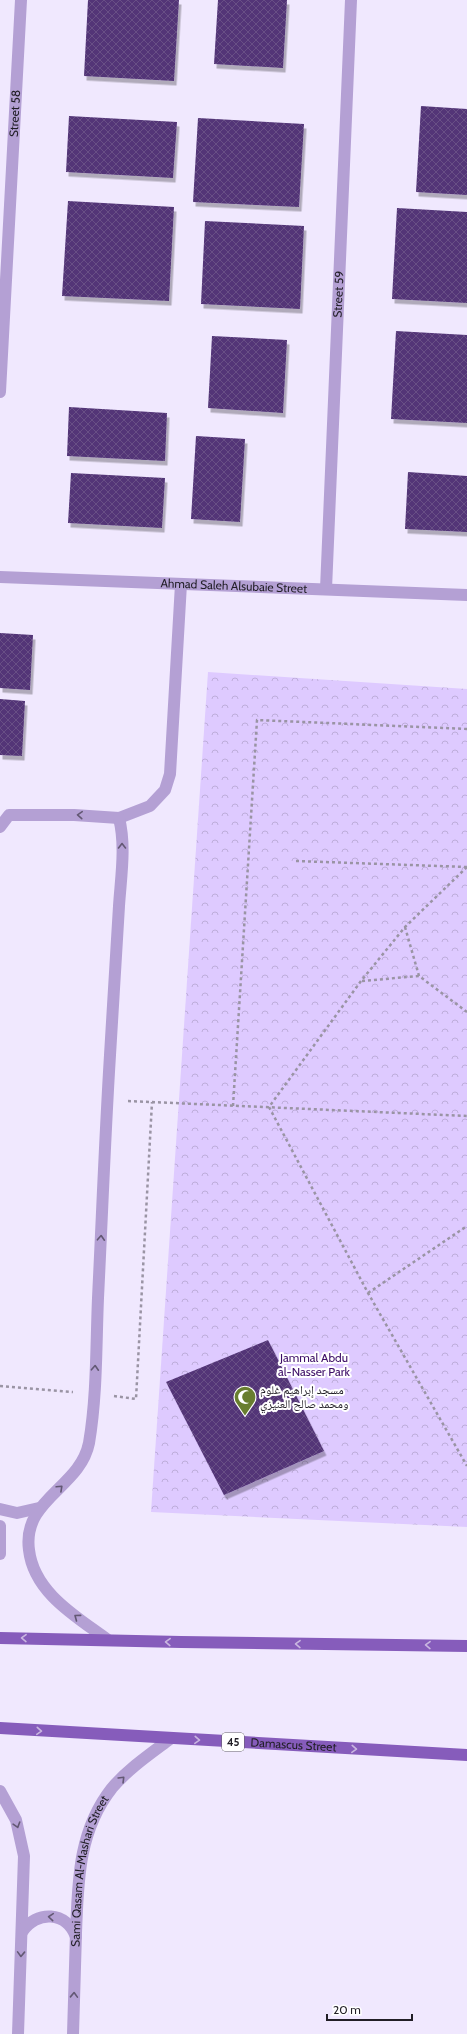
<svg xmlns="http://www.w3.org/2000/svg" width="467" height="2034" font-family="Cabin,'Noto Naskh Arabic',sans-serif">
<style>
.park{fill:url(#park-crowns)}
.building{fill:url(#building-cross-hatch);filter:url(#shadow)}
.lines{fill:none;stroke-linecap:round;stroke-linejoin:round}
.path{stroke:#9a94a4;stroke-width:2.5;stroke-dasharray:3 3;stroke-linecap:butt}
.minor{stroke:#b4a0d4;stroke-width:12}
.tertiary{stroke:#b4a0d4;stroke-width:12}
.primary{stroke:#865cbb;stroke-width:12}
.oneway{stroke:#635874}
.oneway2{stroke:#c9b6e0}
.labels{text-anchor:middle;stroke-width:4;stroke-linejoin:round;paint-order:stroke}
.shield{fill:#fff;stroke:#646267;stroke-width:1}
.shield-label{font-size:11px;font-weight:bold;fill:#211e26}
.street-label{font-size:12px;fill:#211e26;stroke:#fff}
.park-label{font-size:12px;fill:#3d0e67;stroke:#fff}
.poi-label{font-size:12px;fill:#211e26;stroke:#fff;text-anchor:start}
</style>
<defs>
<pattern id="park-crowns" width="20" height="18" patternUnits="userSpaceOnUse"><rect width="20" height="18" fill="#decaff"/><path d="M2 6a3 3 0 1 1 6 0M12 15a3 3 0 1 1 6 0" fill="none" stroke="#beadda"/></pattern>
<pattern id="building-cross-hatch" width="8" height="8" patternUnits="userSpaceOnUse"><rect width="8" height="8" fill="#523477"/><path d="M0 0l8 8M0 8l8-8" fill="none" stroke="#674f85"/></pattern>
<filter id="shadow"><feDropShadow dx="2.5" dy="4.5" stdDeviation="0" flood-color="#0004"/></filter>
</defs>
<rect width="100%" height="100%" fill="#f0e8fe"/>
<path class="park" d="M208,672L467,689V1527L151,1512Z"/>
<path class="building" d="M88,0H179L174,81L84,76Z
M218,0H287L283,68L214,64Z
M421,106L467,109V195L416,192Z
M69,116L177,122L173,178L66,172Z
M198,118L304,124L299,207L193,202Z
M68,201L174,207L169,301L62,296Z
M397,208L467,212V303L392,299Z
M205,221L304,226L300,309L201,304Z
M396,331L467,335V423L391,419Z
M212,336L287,340L283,413L208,408Z
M69,407L167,413L165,461L67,456Z
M196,436L245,439L240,522L191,519Z
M408,472L467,476V532L405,529Z
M71,473L165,478L162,528L68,523Z
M0,633L33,635L30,690L0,688Z
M0,699L25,701L22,756L0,755Z
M268,1340L324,1451L224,1495L166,1382Z"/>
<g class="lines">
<path class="path" d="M296,861L467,867
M467,867L405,927L361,981L269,1107L368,1293L467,1466
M405,927L419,976L467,1012
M362,981L419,976
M128,1101L467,1116
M233,1106L257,720L467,729
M368,1293L467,1226
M0,1386L73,1392
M114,1396L136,1399L152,1102"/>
<g class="minor">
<path id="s1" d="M0,392L21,0"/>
<path id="s2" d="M0,577L467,595"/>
<path id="s3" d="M326,589L351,0"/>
<path d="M0,827L9,815H74L119,818L150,806L165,790L170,774L181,584"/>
<path d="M0,1509L17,1513L39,1508"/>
<path d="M0,1526V1554"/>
<path d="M108,1640C77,1617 34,1593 29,1550C22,1499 80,1488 89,1443C97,1396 96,1346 98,1298C102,1217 105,1136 110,1055C113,1005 116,956 119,906C121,876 126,846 119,818"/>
</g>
<g class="tertiary">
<path d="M0,1791L16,1820L24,1856L18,2034"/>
<path d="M22,1932C36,1910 67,1911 76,1937"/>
<path id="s4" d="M73,2034C74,2000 75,1967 76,1933C78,1882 78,1831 112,1788C128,1769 150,1754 170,1739"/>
</g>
<g class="primary">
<path d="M0,1638L181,1642L467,1646"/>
<path id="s5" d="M0,1728L467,1755"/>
</g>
</g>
<defs><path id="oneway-chevron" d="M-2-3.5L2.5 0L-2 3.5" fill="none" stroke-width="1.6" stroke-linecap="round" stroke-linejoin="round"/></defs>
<g class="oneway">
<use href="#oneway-chevron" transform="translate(80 815) rotate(-176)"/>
<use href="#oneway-chevron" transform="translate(122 846) rotate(-90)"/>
<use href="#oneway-chevron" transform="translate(101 1238) rotate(-87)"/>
<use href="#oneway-chevron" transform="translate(95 1368) rotate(-87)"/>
<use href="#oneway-chevron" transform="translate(60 1488) rotate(-43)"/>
<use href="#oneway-chevron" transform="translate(77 1617) rotate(-143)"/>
<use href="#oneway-chevron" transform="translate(122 1779) rotate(-45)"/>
<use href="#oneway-chevron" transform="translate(17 1825) rotate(73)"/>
<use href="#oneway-chevron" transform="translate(51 1917) rotate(-175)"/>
<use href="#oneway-chevron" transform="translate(21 1954) rotate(92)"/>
<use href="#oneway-chevron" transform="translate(74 1995) rotate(-88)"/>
</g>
<g class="oneway2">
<use href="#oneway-chevron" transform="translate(24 1638) rotate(-179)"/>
<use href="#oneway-chevron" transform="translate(168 1642) rotate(-178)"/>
<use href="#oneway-chevron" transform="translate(298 1644) rotate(-179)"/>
<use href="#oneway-chevron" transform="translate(428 1645) rotate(-179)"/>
<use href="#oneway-chevron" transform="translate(39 1731) rotate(4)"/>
<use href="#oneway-chevron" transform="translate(197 1740) rotate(3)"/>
<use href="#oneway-chevron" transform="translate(354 1749) rotate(3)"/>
</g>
<defs>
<g id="mosque-pin" transform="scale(1.15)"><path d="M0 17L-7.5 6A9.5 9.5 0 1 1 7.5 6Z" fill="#697e2f" stroke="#fff"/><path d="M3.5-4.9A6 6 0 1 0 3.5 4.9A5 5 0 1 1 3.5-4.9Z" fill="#fff"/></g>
</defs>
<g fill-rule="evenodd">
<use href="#mosque-pin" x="245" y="1397"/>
</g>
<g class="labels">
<rect class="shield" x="222" y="1733" width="22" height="18" rx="3"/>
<g class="shield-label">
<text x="233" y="1746">45</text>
</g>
<g class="street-label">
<text dy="4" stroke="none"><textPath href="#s1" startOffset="279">Street 58</textPath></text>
<text dy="4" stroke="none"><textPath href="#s3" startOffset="295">Street 59</textPath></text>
<text dy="4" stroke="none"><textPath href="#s2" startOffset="234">Ahmad Saleh Alsubaie Street</textPath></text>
<text dy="4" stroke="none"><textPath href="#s5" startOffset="294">Damascus Street</textPath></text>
<text dy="4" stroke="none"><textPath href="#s4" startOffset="165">Sami Qasam Al-Mashari Street</textPath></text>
</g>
<g class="park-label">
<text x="314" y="1362">Jammal Abdu<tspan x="314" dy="14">al-Nasser Park</tspan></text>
</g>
<g class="poi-label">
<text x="260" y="1394">مسجد إبراهيم غلوم<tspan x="260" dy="14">ومحمد صالح العنيزي</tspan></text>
</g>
</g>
<path d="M327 2014v6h85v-6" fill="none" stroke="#211e26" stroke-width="2"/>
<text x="333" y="2014" font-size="12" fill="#211e26" stroke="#ffffff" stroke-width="3" paint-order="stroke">20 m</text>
</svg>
